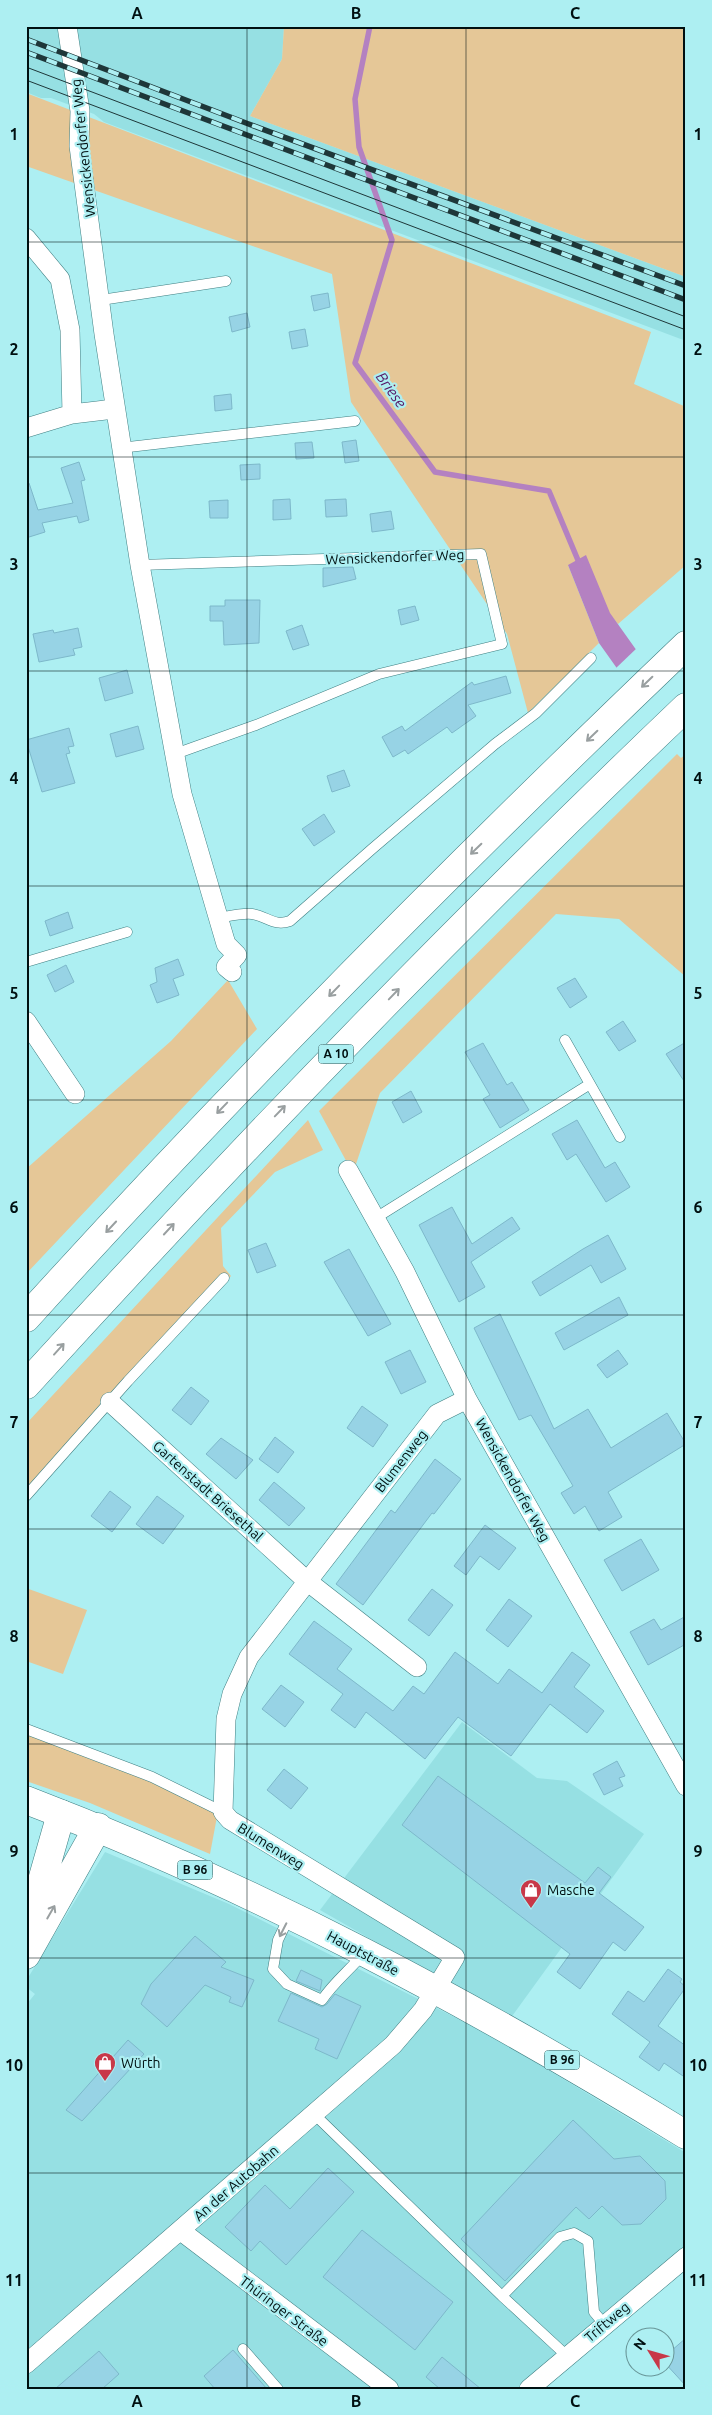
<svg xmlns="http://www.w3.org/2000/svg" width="712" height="2415" font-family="Ubuntu,sans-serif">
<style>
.built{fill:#96e0e3}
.green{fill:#e5c797}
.water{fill:#b481c1}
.pier{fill:#adeff2}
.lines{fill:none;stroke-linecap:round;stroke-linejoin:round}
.stream{stroke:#b481c1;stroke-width:5.5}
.building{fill:#97d3e5;stroke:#7db8ca}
.service-casing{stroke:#3f7f82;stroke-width:11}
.minor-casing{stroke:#3f7f82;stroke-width:20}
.primary-casing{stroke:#3f7f82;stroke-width:29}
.motorway-casing{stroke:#3f7f82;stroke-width:29}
.service{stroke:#fff;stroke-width:10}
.minor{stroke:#fff;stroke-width:19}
.primary{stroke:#fff;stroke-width:28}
.motorway{stroke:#fff;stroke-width:28}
.tram{stroke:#1e3739;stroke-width:1}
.rail-casing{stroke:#1e3739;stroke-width:5.5}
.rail{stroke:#adeff2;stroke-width:4;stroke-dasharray:11;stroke-linecap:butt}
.oneway{stroke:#999fa0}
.grid{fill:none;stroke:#001011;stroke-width:1;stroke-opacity:0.55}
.labels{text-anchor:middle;stroke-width:4.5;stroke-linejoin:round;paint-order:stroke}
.shield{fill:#adeff2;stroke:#345354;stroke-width:1}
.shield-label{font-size:12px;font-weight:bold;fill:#001011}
.street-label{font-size:14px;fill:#001011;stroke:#adeff2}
.poi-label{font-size:14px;fill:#001011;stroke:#adeff2;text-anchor:start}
.water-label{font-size:15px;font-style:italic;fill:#551664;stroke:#adeff2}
.neatline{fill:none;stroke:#001011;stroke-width:2}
.grid-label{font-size:16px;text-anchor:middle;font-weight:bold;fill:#001011}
</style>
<rect width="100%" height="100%" fill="#adeff2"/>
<path class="built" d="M26,26H284L282,59L250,116L686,277V341L104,122L94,114L51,98H41L26,92Z
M462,1722L537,1778L567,1781L644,1834L510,2019L320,1910Z
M105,1852L229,1904L490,2035L686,2153V2248L516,2389H26V2005L35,1994L26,1987V1981Z"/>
<path class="green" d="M284,26H686V277L250,116L282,59Z
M26,93L651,332L634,384L686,407V565L618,624L568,565L599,643L528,713L507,634L351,402L332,274L26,166Z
M677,754L681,758L686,754V977L619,919L556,914L380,1093L356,1164L350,1168L319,1111Z
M228,980L257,1029L26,1274V1169L171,1041Z
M308,1120L323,1150L275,1172L221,1228L223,1266L231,1276L131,1380L26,1499V1424Z
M26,1588L87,1610L63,1674L26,1661Z
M26,1725L219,1806L210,1854L90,1803L26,1781Z"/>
<path class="water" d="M586,555L610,613L642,658L621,674L599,643L568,565Z"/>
<path class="pier" d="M638,647L686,701V747L615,669Z"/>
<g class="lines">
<path class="stream" d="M370,26L355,99L359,147L392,240L355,363L435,472L549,491L580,565"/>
</g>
<path class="building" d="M328,293L330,307L314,311L311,296Z
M247,313L250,327L232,332L229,317Z
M305,329L308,346L292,349L289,332Z
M231,394L232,409L215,411L214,396Z
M356,440L359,461L345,463L342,442Z
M312,442L314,458L296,459L295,443Z
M79,462L85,480L81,481L89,520L79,523L77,516L42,523L45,532L26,538V483H29L38,510L73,503L61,468Z
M260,464V479L241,480L240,465Z
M290,499L291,519L273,520V500Z
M346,499L347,516L326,517L325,500Z
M228,500V518H210L209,501Z
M391,511L394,529L372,532L370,514Z
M353,567L356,579L323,587V568Z
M225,600H260L259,643L224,645L223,621H210V606H225Z
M415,606L419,620L401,625L398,610Z
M302,625L309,645L293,650L286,631Z
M78,628L82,647L73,649L75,655L39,662L33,634L53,630L54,633Z
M127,670L133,693L105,701L99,678Z
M506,676L511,693L468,705L476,716L452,733L447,727L408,754L405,750L393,757L382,737L402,726L405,731L472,682L474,685Z
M138,726L144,749L116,757L110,734Z
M69,728L74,746L68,747L70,753L66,754L75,783L42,792L26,740Z
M344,770L350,786L332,792L327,776Z
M324,814L335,832L314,846L302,829Z
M68,912L73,928L50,936L45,921Z
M178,959L184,975L173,979L179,995L157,1003L150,985L157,982L155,968Z
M66,965L74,982L55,992L47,975Z
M575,978L587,997L570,1008L557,988Z
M623,1021L636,1041L619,1051L606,1032Z
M686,1042V1084L666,1054Z
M483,1043L507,1085L512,1082L529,1110L500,1128L483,1099L490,1095L465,1052Z
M411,1091L422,1112L403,1123L392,1102Z
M577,1120L605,1168L615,1162L630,1187L606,1202L576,1154L567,1160L552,1134Z
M452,1207L472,1244L512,1217L520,1229L471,1262L485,1287L459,1302L419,1225Z
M608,1235L626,1269L601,1283L591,1265L540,1296L532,1282L583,1249Z
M266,1243L276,1266L257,1273L248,1250Z
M349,1249L391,1324L368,1336L324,1262Z
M619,1297L628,1315L564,1350L555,1333Z
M500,1314L554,1429L588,1409L611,1448L667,1413L686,1444L608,1492L622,1517L599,1531L585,1506L574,1514L561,1493L573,1486L531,1415L519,1420L474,1328Z
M410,1350L426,1382L401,1394L385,1362Z
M618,1350L628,1364L607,1378L597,1365Z
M191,1387L209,1401L191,1425L172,1410Z
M362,1406L388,1425L373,1447L347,1428Z
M275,1437L294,1452L278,1473L259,1459Z
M221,1438L253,1460L236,1479L206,1454Z
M435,1459L461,1479L434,1514L432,1513L363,1605L336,1584L391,1510L395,1513Z
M274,1482L305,1508L289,1526L259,1500Z
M110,1491L131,1507L112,1532L91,1516Z
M157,1496L184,1516L163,1544L136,1524Z
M485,1525L516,1548L499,1570L480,1556L466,1575L454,1566Z
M641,1539L659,1570L622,1591L604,1560Z
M432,1589L453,1605L429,1636L408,1620Z
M509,1599L532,1616L508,1647L486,1630Z
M686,1616V1644L648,1665L630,1632L654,1619L661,1630Z
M314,1621L352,1649L337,1669L393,1711L413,1686L424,1694L455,1652L498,1684L509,1669L542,1693L572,1652L590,1665L574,1687L604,1711L587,1733L550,1704L511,1756L458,1717L425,1759L366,1712L355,1728L331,1710L343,1694L289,1654Z
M281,1685L304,1702L285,1727L262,1709Z
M617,1761L625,1776L619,1778L623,1786L604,1795L593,1774Z
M284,1769L308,1788L291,1809L267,1790Z
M438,1776L585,1883L598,1867L611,1877L599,1893L644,1927L625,1951L613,1942L580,1989L557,1972L570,1954L402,1825Z
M195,1936L226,1962L221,1967L254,1980L242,2007L229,2002L231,1997L205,1985L167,2027L141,2004L151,1984Z
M668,1969L682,1979L680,1982L686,1987L658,2026L686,2046V2078L664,2063L659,2071L639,2057L650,2042L612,2014L628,1991L644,2002Z
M301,1970L322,1980L320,1991L296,1981Z
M291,1993L322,2007L327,2004L335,1994L361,2006L337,2059L315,2049L319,2039L278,2021Z
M128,2040L144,2054L82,2121L66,2110Z
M573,2120L614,2159L640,2156L665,2181L666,2199L641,2224L622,2225L602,2206L589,2219L576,2207L505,2281L461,2239Z
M328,2168L354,2192L286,2265L260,2241L251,2251L225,2227L265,2185L290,2209Z
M362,2230L453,2302L415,2350L323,2277Z
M686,2338V2386L664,2362V2357Z
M233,2350L267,2389H215L204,2376Z
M99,2351L119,2374L102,2389H55Z
M442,2357L481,2389H440L426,2377Z"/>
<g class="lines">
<g class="service-casing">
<path id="service" d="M101,300L226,281
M120,448L355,421
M140,565L481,554L502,644L379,674L256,725L175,754
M219,918C230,916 241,913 252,914C267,916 274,927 290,921L372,849L495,744L536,713L591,658
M26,962L127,932
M590,1084L620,1137
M374,1219L590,1084L565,1040
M26,1496L128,1381L224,1278
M26,1729L152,1777L223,1812
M290,1915L278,1940L273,1969L287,1984L322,2000C334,1982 350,1970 364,1953
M314,2114L502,2296L560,2237L574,2233L588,2241L594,2312L604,2324
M502,2296L567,2356
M243,2349L278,2389"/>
</g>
<g class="minor-casing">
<path id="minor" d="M67,26L80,111L79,146L104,334L140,565L182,794L226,944L237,955L226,967L232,972
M26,238L60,279L70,330L72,414
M26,428L72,414L114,409
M26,1021L75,1094
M348,1170L405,1272L467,1399L686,1786
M110,1402L307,1581L417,1667
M181,2231L389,2389
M26,2364L393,2045L423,2010L455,1957L230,1820L223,1812L226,1719L232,1694L249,1657L437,1414L467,1399
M529,2389L686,2257"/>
</g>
<g class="primary-casing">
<path id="primary" d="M26,1800C257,1888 476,2006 686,2135"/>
</g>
<g class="motorway-casing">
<path id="motorway" d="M26,1318C237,1085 459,862 686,645
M26,1385C238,1152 457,925 686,707
M26,1922L41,1884L61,1814
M26,1955L98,1827"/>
</g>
<use href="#service" class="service"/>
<use href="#minor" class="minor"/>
<use href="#primary" class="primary"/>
<use href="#motorway" class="motorway"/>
<path class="tram" d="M26,67L686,317
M26,80L686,330"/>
<g class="rail-casing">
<path id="rail" d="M26,39L246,123L686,286
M26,52L686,300"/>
</g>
<use href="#rail" class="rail"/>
</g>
<defs><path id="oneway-shaft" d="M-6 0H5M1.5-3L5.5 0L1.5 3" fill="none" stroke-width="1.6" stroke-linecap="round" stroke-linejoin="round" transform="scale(1.25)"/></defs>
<g class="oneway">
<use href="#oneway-shaft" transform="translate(647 682) rotate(136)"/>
<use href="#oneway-shaft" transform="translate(592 736) rotate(136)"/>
<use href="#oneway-shaft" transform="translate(476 849) rotate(136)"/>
<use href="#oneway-shaft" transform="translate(334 991) rotate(134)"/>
<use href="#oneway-shaft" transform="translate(394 994) rotate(-46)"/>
<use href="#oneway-shaft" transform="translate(222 1108) rotate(134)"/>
<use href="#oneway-shaft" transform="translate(280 1111) rotate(-46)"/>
<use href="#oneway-shaft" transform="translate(111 1227) rotate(133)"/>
<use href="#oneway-shaft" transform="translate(169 1229) rotate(-47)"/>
<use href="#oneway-shaft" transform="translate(59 1349) rotate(-48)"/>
<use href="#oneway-shaft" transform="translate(51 1912) rotate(-60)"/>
<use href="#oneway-shaft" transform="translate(283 1930) rotate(117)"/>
</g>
<path class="grid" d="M247,26V2389M466,26V2389M26,242H686M26,457H686M26,671H686M26,886H686M26,1100H686M26,1315H686M26,1529H686M26,1744H686M26,1958H686M26,2173H686"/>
<defs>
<g id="shop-pin" transform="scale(1.125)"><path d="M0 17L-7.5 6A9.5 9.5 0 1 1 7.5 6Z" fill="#c83848" stroke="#adeff2"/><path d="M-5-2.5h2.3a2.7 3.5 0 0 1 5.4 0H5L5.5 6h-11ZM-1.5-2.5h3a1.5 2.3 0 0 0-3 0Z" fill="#fff"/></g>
</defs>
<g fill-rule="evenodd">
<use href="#shop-pin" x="531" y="1890"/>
<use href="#shop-pin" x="105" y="2063"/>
</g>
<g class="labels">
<g class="shield">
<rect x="318.5" y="1044.5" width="35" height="19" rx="4"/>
<rect x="177.5" y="1860.5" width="35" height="19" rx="4"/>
<rect x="544.5" y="2050.5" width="35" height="19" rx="4"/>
</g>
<g class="shield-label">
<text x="336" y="1058">A 10</text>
<text x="195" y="1874">B 96</text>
<text x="562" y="2064">B 96</text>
</g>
<g class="street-label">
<text transform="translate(83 148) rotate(-96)" y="5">Wensickendorfer Weg</text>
<text transform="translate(395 557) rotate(-2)" y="5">Wensickendorfer Weg</text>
<text transform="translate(401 1461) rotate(-52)" y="5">Blumenweg</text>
<text transform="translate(513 1480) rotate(61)" y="5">Wensickendorfer Weg</text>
<text transform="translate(208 1491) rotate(42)" y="5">Gartenstadt Briesethal</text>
<text transform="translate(271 1846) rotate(32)" y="5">Blumenweg</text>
<text transform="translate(363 1953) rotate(28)" y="5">Hauptstraße</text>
<text transform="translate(236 2183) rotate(-41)" y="5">An der Autobahn</text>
<text transform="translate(284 2311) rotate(37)" y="5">Thüringer Straße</text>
<text transform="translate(607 2322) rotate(-40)" y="5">Triftweg</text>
</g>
<g class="poi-label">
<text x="547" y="1895">Masche</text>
<text x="121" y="2068">Würth</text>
</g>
<g class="water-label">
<text transform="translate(391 390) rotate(54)" y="5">Briese</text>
</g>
</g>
<rect width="712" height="2415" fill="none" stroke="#adeff2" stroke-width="55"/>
<g transform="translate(650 2352) rotate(307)"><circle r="24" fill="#adeff2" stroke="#689698"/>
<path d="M0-4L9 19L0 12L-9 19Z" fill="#c83848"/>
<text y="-8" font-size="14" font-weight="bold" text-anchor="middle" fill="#001011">N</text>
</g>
<rect x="28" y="28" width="656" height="2360" class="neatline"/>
<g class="grid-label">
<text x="137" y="19">A</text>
<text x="356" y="19">B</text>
<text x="575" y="19">C</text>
<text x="14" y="140">1</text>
<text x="698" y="140">1</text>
<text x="14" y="355">2</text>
<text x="698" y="355">2</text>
<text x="14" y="570">3</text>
<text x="698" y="570">3</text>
<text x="14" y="784">4</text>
<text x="698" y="784">4</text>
<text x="14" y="999">5</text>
<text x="698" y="999">5</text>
<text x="14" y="1213">6</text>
<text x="698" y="1213">6</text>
<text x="14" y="1428">7</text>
<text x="698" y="1428">7</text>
<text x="14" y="1642">8</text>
<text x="698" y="1642">8</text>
<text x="14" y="1857">9</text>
<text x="698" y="1857">9</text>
<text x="14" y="2071">10</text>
<text x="698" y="2071">10</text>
<text x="14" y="2286">11</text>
<text x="698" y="2286">11</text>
<text x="137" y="2407">A</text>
<text x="356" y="2407">B</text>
<text x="575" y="2407">C</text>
</g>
</svg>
